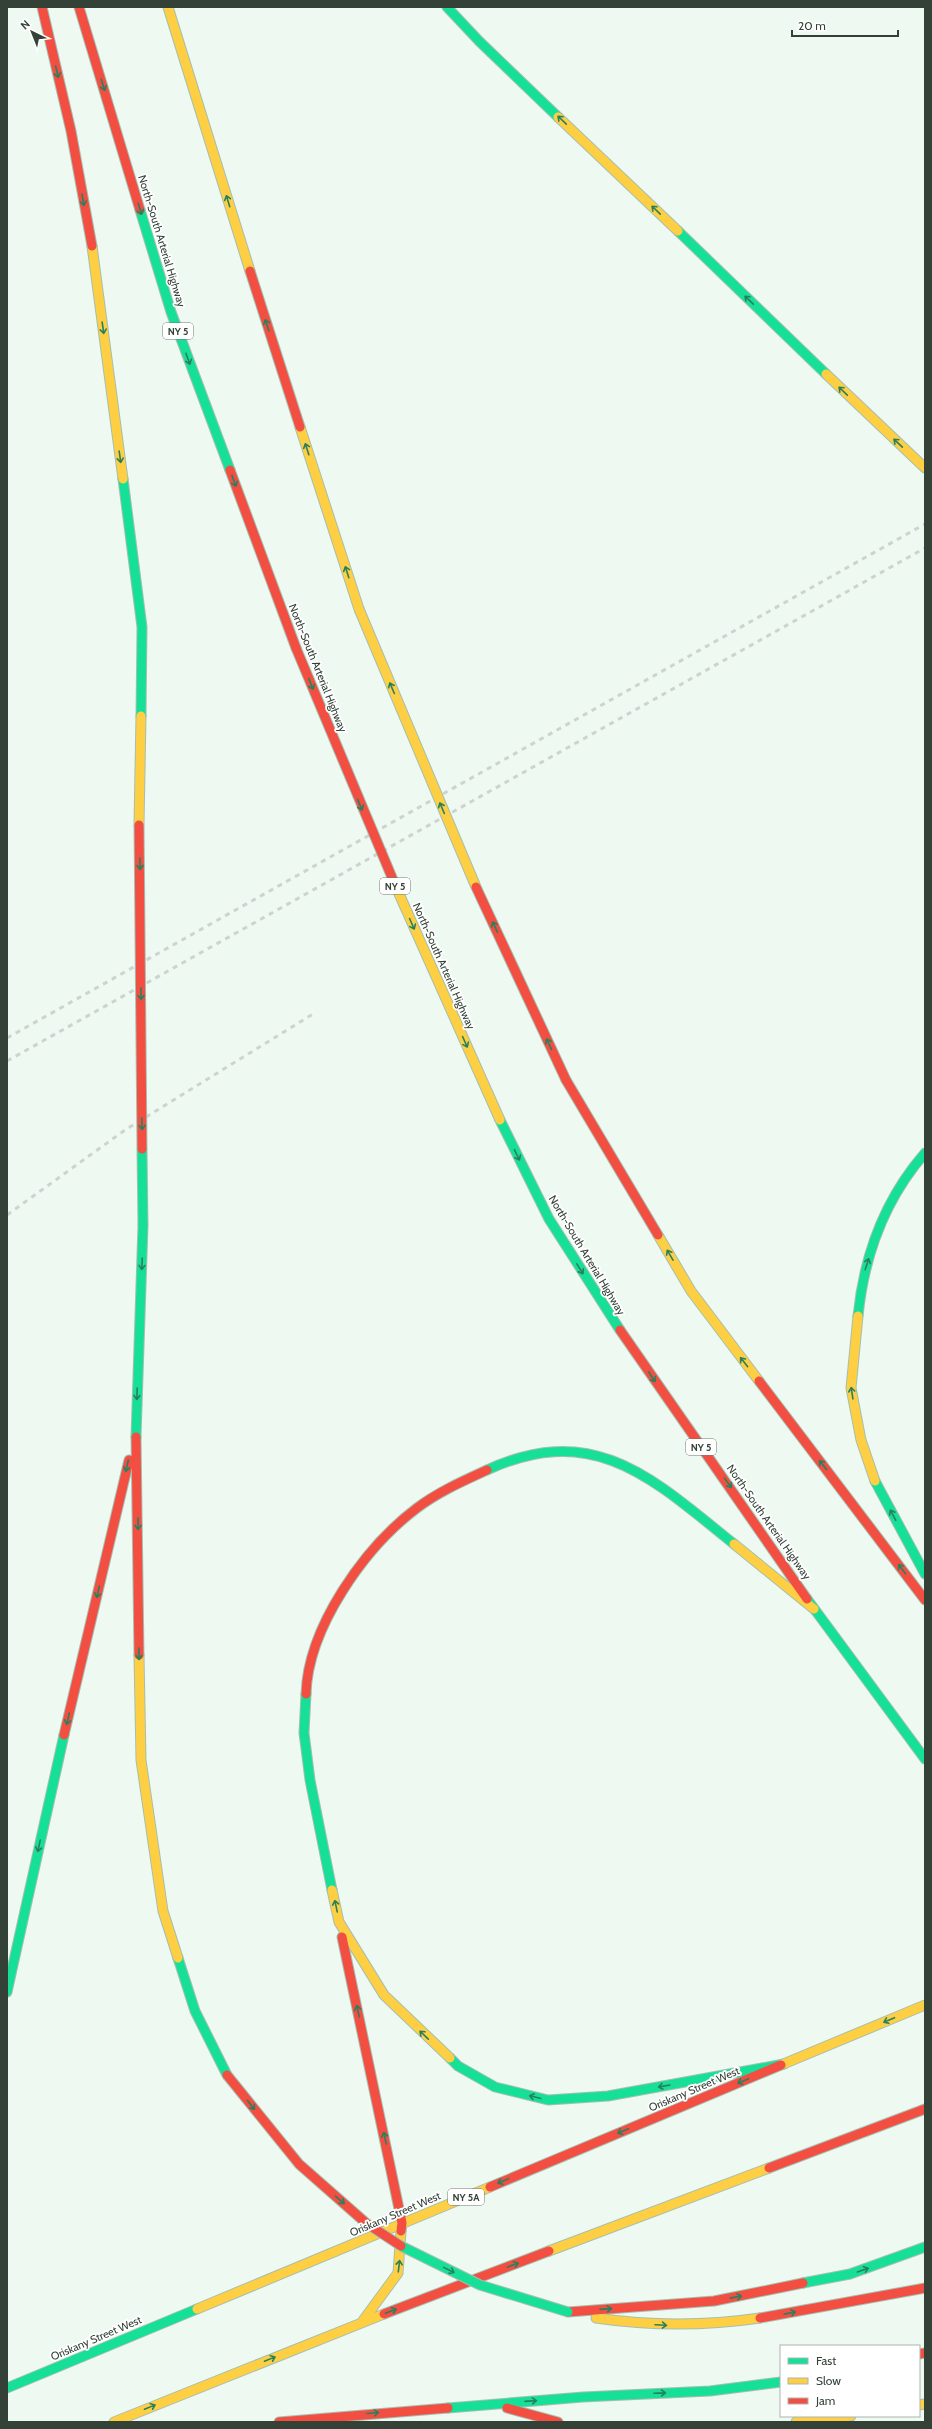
<svg xmlns="http://www.w3.org/2000/svg" width="932" height="2429" font-family="Cabin,sans-serif">
<style>
.lines{fill:none;stroke-linecap:round;stroke-linejoin:round}
.fast-casing{stroke:#a5bfb0;stroke-width:11}
.slow-casing{stroke:#a5bfb0;stroke-width:11}
.jam-casing{stroke:#a5bfb0;stroke-width:11}
.fast{stroke:#16e098;stroke-width:9}
.slow{stroke:#ffcf43;stroke-width:9}
.jam{stroke:#f24e42;stroke-width:9}
.rail{stroke:#cfd3d0;stroke-width:3;stroke-dasharray:5 5;stroke-linecap:butt}
.fast-bridge-casing{stroke:#a5bfb0;stroke-width:11;stroke-linecap:butt}
.slow-bridge-casing{stroke:#a5bfb0;stroke-width:11;stroke-linecap:butt}
.jam-bridge-casing{stroke:#a5bfb0;stroke-width:11;stroke-linecap:butt}
.fast-bridge{stroke:#16e098;stroke-width:9}
.slow-bridge{stroke:#ffcf43;stroke-width:9}
.jam-bridge{stroke:#f24e42;stroke-width:9}
.oneway{stroke:#27815e}
.labels{text-anchor:middle;stroke-width:3.5;stroke-linejoin:round;paint-order:stroke}
.shield{fill:#fff;stroke:#707a73;stroke-width:1}
.shield-label{font-size:10px;font-weight:bold;fill:#334137}
.street-label{font-size:11px;fill:#334137;stroke:#fff}
</style>
<rect width="100%" height="100%" fill="#eef9f1"/>
<g class="lines">
<g class="fast-casing">
<path id="fast" d="M447,7L479,41L558,117
M140,210L171,312L230,470
M678,231L826,374
M123,479L142,627L141,716
M500,1120L549,1219L620,1330
M858,1316C864,1256 885,1199 925,1153
M136,1437L143,1225
M487,1470C595,1420 654,1480 734,1544
M875,1481L925,1574
M807,1599L925,1759
M306,1694L304,1733L310,1780L332,1890
M178,1958L195,2011L227,2075
M7,1992L64,1735
M450,2058L458,2066L495,2087L548,2100L608,2096L784,2064
M803,2283L850,2274L925,2247
M7,2388L197,2309
M448,2408L583,2397L710,2391L781,2382"/>
</g>
<g class="slow-casing">
<path id="slow" d="M168,7L250,271
M558,117L678,231
M92,246L123,479
M826,374L925,468
M300,427L359,609
M139,825L141,716
M658,1235L691,1291L759,1381
M858,1316L851,1388L861,1440L875,1481
M734,1544L814,1609
M139,1655L141,1760L163,1911L178,1958
M332,1890L339,1922L384,1995L450,2058
M781,2065L925,2005
M549,2251L769,2168
M197,2309L490,2187
M596,2318C651,2326 705,2326 760,2318
M362,2322L398,2273L401,2231
M919,2405L925,2404
M114,2422L384,2314
M796,2422L851,2416"/>
</g>
<g class="jam-casing">
<path id="jam" d="M42,7L71,131L92,246
M79,7L140,210
M250,271L300,427
M230,470L296,648
M566,1080L658,1235
M620,1330L807,1599
M759,1381L925,1600
M136,1437L139,1655
M306,1694C308,1627 365,1547 417,1508C438,1492 463,1481 487,1470
M64,1735L129,1460
M342,1937L402,2223L401,2231
M769,2168L925,2109
M490,2187L781,2065
M568,2312L714,2301L803,2283
M384,2314L549,2251
M760,2318L925,2288
M919,2354L925,2353
M507,2408L558,2422
M279,2422L448,2408"/>
</g>
<use href="#fast" class="fast"/>
<use href="#slow" class="slow"/>
<use href="#jam" class="jam"/>
<path class="rail" d="M7,1038L925,524
M7,1061L925,548
M7,1215L125,1130L313,1014"/>
<g class="fast-bridge-casing">
<path id="fast-bridge" d="M142,1149L143,1225
M401,2246L480,2285L568,2312"/>
</g>
<g class="slow-bridge-casing">
<path id="slow-bridge" d="M359,609L476,887
M396,887L500,1120"/>
</g>
<g class="jam-bridge-casing">
<path id="jam-bridge" d="M296,648L396,887
M139,825L142,1149
M476,887L566,1080
M227,2075L299,2164L366,2223L401,2246"/>
</g>
<use href="#fast-bridge" class="fast-bridge"/>
<use href="#slow-bridge" class="slow-bridge"/>
<use href="#jam-bridge" class="jam-bridge"/>
</g>
<defs><path id="oneway-shaft" d="M-6 0H5M1.5-3L5.5 0L1.5 3" fill="none" stroke-width="1.6" stroke-linecap="round" stroke-linejoin="round"/></defs>
<g class="oneway">
<use href="#oneway-shaft" transform="translate(57 72) rotate(77)"/>
<use href="#oneway-shaft" transform="translate(103 85) rotate(73)"/>
<use href="#oneway-shaft" transform="translate(562 120) rotate(-136)"/>
<use href="#oneway-shaft" transform="translate(83 200) rotate(80)"/>
<use href="#oneway-shaft" transform="translate(228 201) rotate(-107)"/>
<use href="#oneway-shaft" transform="translate(140 209) rotate(73)"/>
<use href="#oneway-shaft" transform="translate(656 210) rotate(-136)"/>
<use href="#oneway-shaft" transform="translate(749 300) rotate(-136)"/>
<use href="#oneway-shaft" transform="translate(267 325) rotate(-108)"/>
<use href="#oneway-shaft" transform="translate(103 328) rotate(82)"/>
<use href="#oneway-shaft" transform="translate(188 359) rotate(70)"/>
<use href="#oneway-shaft" transform="translate(843 391) rotate(-136)"/>
<use href="#oneway-shaft" transform="translate(898 443) rotate(-137)"/>
<use href="#oneway-shaft" transform="translate(307 449) rotate(-108)"/>
<use href="#oneway-shaft" transform="translate(120 457) rotate(82)"/>
<use href="#oneway-shaft" transform="translate(234 481) rotate(70)"/>
<use href="#oneway-shaft" transform="translate(347 572) rotate(-108)"/>
<use href="#oneway-shaft" transform="translate(311 684) rotate(68)"/>
<use href="#oneway-shaft" transform="translate(392 688) rotate(-113)"/>
<use href="#oneway-shaft" transform="translate(360 805) rotate(68)"/>
<use href="#oneway-shaft" transform="translate(442 808) rotate(-113)"/>
<use href="#oneway-shaft" transform="translate(140 864) rotate(89)"/>
<use href="#oneway-shaft" transform="translate(412 924) rotate(66)"/>
<use href="#oneway-shaft" transform="translate(495 927) rotate(-115)"/>
<use href="#oneway-shaft" transform="translate(141 994) rotate(89)"/>
<use href="#oneway-shaft" transform="translate(465 1042) rotate(66)"/>
<use href="#oneway-shaft" transform="translate(549 1044) rotate(-115)"/>
<use href="#oneway-shaft" transform="translate(142 1124) rotate(89)"/>
<use href="#oneway-shaft" transform="translate(517 1155) rotate(64)"/>
<use href="#oneway-shaft" transform="translate(670 1255) rotate(-120)"/>
<use href="#oneway-shaft" transform="translate(142 1264) rotate(92)"/>
<use href="#oneway-shaft" transform="translate(867 1264) rotate(-72)"/>
<use href="#oneway-shaft" transform="translate(580 1269) rotate(58)"/>
<use href="#oneway-shaft" transform="translate(744 1362) rotate(-128)"/>
<use href="#oneway-shaft" transform="translate(652 1377) rotate(56)"/>
<use href="#oneway-shaft" transform="translate(852 1393) rotate(-99)"/>
<use href="#oneway-shaft" transform="translate(137 1394) rotate(92)"/>
<use href="#oneway-shaft" transform="translate(823 1465) rotate(-128)"/>
<use href="#oneway-shaft" transform="translate(127 1466) rotate(103)"/>
<use href="#oneway-shaft" transform="translate(728 1483) rotate(54)"/>
<use href="#oneway-shaft" transform="translate(893 1515) rotate(-118)"/>
<use href="#oneway-shaft" transform="translate(138 1524) rotate(89)"/>
<use href="#oneway-shaft" transform="translate(902 1569) rotate(-126)"/>
<use href="#oneway-shaft" transform="translate(98 1592) rotate(103)"/>
<use href="#oneway-shaft" transform="translate(139 1654) rotate(89)"/>
<use href="#oneway-shaft" transform="translate(68 1719) rotate(103)"/>
<use href="#oneway-shaft" transform="translate(39 1846) rotate(102)"/>
<use href="#oneway-shaft" transform="translate(336 1906) rotate(-102)"/>
<use href="#oneway-shaft" transform="translate(358 2011) rotate(-102)"/>
<use href="#oneway-shaft" transform="translate(889 2020) rotate(157)"/>
<use href="#oneway-shaft" transform="translate(424 2035) rotate(-136)"/>
<use href="#oneway-shaft" transform="translate(743 2081) rotate(157)"/>
<use href="#oneway-shaft" transform="translate(664 2086) rotate(170)"/>
<use href="#oneway-shaft" transform="translate(535 2097) rotate(-166)"/>
<use href="#oneway-shaft" transform="translate(251 2105) rotate(51)"/>
<use href="#oneway-shaft" transform="translate(623 2131) rotate(157)"/>
<use href="#oneway-shaft" transform="translate(385 2138) rotate(-102)"/>
<use href="#oneway-shaft" transform="translate(503 2181) rotate(157)"/>
<use href="#oneway-shaft" transform="translate(340 2200) rotate(41)"/>
<use href="#oneway-shaft" transform="translate(513 2265) rotate(-21)"/>
<use href="#oneway-shaft" transform="translate(399 2266) rotate(-83)"/>
<use href="#oneway-shaft" transform="translate(449 2270) rotate(26)"/>
<use href="#oneway-shaft" transform="translate(863 2270) rotate(-19)"/>
<use href="#oneway-shaft" transform="translate(736 2297) rotate(-11)"/>
<use href="#oneway-shaft" transform="translate(606 2309) rotate(-4)"/>
<use href="#oneway-shaft" transform="translate(391 2311) rotate(-21)"/>
<use href="#oneway-shaft" transform="translate(790 2313) rotate(-11)"/>
<use href="#oneway-shaft" transform="translate(661 2325) rotate(3)"/>
<use href="#oneway-shaft" transform="translate(270 2359) rotate(-22)"/>
<use href="#oneway-shaft" transform="translate(660 2393) rotate(-2)"/>
<use href="#oneway-shaft" transform="translate(531 2401) rotate(-4)"/>
<use href="#oneway-shaft" transform="translate(150 2407) rotate(-22)"/>
<use href="#oneway-shaft" transform="translate(373 2413) rotate(-5)"/>
</g>
<g class="labels">
<g class="shield">
<rect x="163" y="323" width="30" height="16" rx="3"/>
<rect x="380" y="878" width="30" height="16" rx="3"/>
<rect x="686" y="1439" width="30" height="16" rx="3"/>
<rect x="448" y="2189" width="36" height="16" rx="3"/>
</g>
<g class="shield-label">
<text x="178" y="335">NY 5</text>
<text x="395" y="890">NY 5</text>
<text x="701" y="1451">NY 5</text>
<text x="466" y="2201">NY 5A</text>
</g>
<g class="street-label">
<text transform="translate(162 241) rotate(73)" y="4">North-South Arterial Highway</text>
<text transform="translate(318 668) rotate(68)" y="4">North-South Arterial Highway</text>
<text transform="translate(444 966) rotate(66)" y="4">North-South Arterial Highway</text>
<text transform="translate(587 1255) rotate(59)" y="4">North-South Arterial Highway</text>
<text transform="translate(769 1522) rotate(55)" y="4">North-South Arterial Highway</text>
<text transform="translate(694 2089) rotate(-23)" y="4">Oriskany Street West</text>
<text transform="translate(395 2214) rotate(-23)" y="4">Oriskany Street West</text>
<text transform="translate(96 2338) rotate(-23)" y="4">Oriskany Street West</text>
</g>
</g>
<rect width="932" height="2429" fill="none" stroke="#334137" stroke-width="16"/>
<rect x="780" y="2345" width="140" height="72" fill="#ffffff" stroke="#adb3af"/>
<rect x="788" y="2358" width="20" height="6" fill="#16e098" stroke="#adb3af"/>
<text x="816" y="2365" font-size="12" fill="#334137">Fast</text>
<rect x="788" y="2378" width="20" height="6" fill="#ffcf43" stroke="#adb3af"/>
<text x="816" y="2385" font-size="12" fill="#334137">Slow</text>
<rect x="788" y="2398" width="20" height="6" fill="#f24e42" stroke="#adb3af"/>
<text x="816" y="2405" font-size="12" fill="#334137">Jam</text>
<g transform="translate(32 32) rotate(317)" stroke="#ffffff" stroke-width="3" paint-order="stroke">
<path d="M0-3L7 15L0 10L-7 15Z" fill="#334137"/>
<text y="-6" font-size="11" font-weight="bold" text-anchor="middle" fill="#334137">N</text>
</g>
<path d="M792 30v6h106v-6" fill="none" stroke="#334137" stroke-width="2"/>
<text x="798" y="30" font-size="12" fill="#334137" stroke="#ffffff" stroke-width="3" paint-order="stroke">20 m</text>
</svg>
